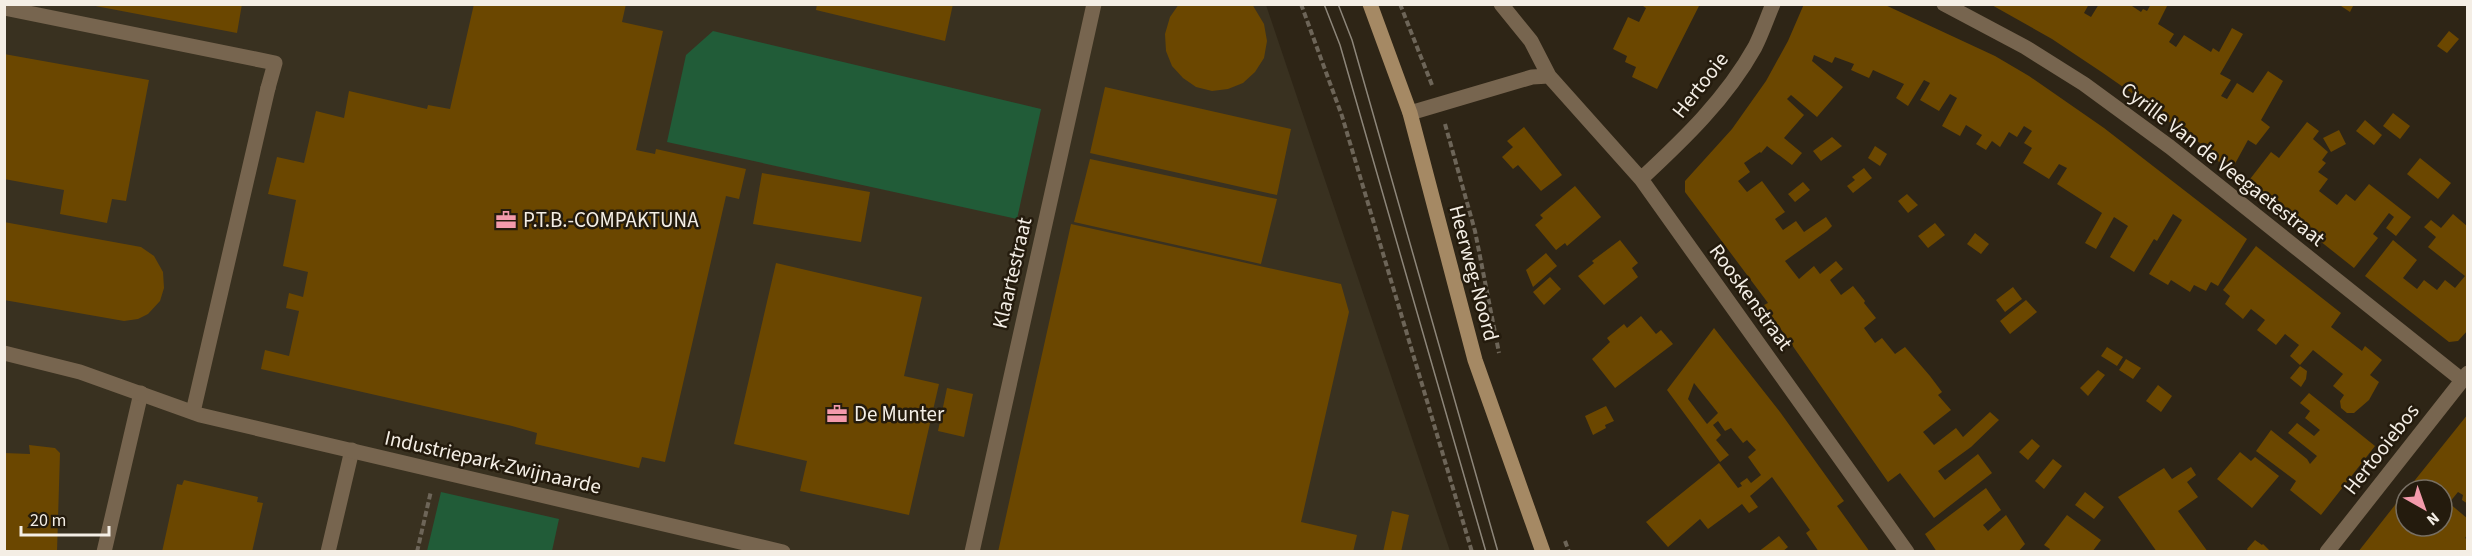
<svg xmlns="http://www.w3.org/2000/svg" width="2472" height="556" font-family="'Source Sans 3',sans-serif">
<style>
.industrial{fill:#393120}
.green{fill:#215c38}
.building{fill:#6b4700;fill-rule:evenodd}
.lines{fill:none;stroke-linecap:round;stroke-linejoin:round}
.path{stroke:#6d6558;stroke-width:4;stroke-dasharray:6 3;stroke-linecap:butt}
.lane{stroke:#77654f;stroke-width:15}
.street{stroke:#77654f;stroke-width:15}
.secondary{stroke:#a58964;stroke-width:15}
.tram{stroke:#8d867a;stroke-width:1.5}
.labels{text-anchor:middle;stroke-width:5;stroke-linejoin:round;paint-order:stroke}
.street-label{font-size:21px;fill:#f4eee5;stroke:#241b0d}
.poi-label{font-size:21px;fill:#f4eee5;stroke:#241b0d;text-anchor:start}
</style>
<rect width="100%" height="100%" fill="#2e2516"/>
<path class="industrial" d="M4,5H1266L1450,551H5Z"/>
<path class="green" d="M713,31L1041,109L1017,219L667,142L686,55Z
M441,492L559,519L552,551H427Z"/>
<path class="building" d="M85,4H242L237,33Z
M474,4H626L622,22L663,31L636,150L655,154L656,149L746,169L739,199L726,196L665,462L642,457L639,468L535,444L537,433L512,426L261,369L265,350L289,356L299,311L286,308L289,293L303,297L308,272L283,266L296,200L268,194L277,157L304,163L316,111L344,118L349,91L427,109L428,105L450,109Z
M817,4H953L945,41L816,10Z
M1179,4H1252L1264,24L1267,41L1264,58L1255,72L1243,83L1228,89L1212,91L1196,87L1183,78L1172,66L1166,51L1165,34L1170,17Z
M1640,4H1700L1657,89L1632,77L1636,67L1625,62L1627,56L1613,49L1628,17L1639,22L1646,8Z
M1804,4H1883L1995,56L2029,76L2104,128L2247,239L2218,286L2211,282L2206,291L2194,285L2190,292L2171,280L2168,285L2149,274L2182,220L2173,214L2157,241L2154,239L2134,272L2110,257L2128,226L2114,217L2096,249L2085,243L2102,213L2057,184L2067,168L2059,164L2049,179L2023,163L2032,148L2024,143L2032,131L2024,126L2017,137L2009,132L2000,147L1992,141L1986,150L1976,144L1982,135L1966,125L1960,136L1942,126L1957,98L1950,94L1939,111L1920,100L1930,83L1924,80L1908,106L1896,98L1904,84L1873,70L1869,78L1851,70L1854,64L1835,57L1832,63L1814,55L1812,61L1843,87L1817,117L1791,95L1787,99L1804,115L1784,138L1802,153L1792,165L1767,146L1761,153L1760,152L1744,163L1750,172L1738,181L1747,192L1762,181L1785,212L1775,219L1783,230L1796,221L1804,232L1826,217L1832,226L1827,231L1785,261L1799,279L1814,266L1820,274L1836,261L1843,269L1830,280L1841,295L1853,286L1865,301L1864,303L1876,318L1864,328L1875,343L1882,338L1895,354L1905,347L1930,376L1942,392L1938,395L1951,410L1923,432L1934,445L1956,428L1963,437L1990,412L1999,420L1971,447L1938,471L1945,480L1978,454L1992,473L1934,518L1900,473L1888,482L1764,305L1768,303L1685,192V181L1732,129L1766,81L1788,41Z
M1990,4H2089L2084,13L2091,17L2099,4H2129L2141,12L2143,9L2147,11L2151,4H2168L2158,24L2174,34L2169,42L2176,47L2184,35L2211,52L2213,48L2219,52L2232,28L2243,34L2220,74L2231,80L2221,96L2227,99L2237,83L2253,93L2268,71L2283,81L2261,120L2270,127L2256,145L2248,140L2231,171L2214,158L2215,156L2199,145L2200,143L2168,121L2169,119L2103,73L2052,39Z
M2338,4H2354L2350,12Z
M2449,31L2459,39L2447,53L2437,46Z
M4,54L149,80L126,201L112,199L107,223L60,214L64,190L4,179Z
M1105,87L1291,129L1277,195L1090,153Z
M2393,113L2410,126L2400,139L2383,126Z
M2365,120L2382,135L2374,145L2356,131Z
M2307,122L2319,131L2313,139L2328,152L2322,160L2326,163L2318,172L2328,179L2319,191L2337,205L2346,194L2355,201L2369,184L2411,217L2396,236L2386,228L2394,217L2389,213L2373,234L2378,238L2354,268L2247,183L2271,152L2279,158Z
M1524,127L1562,175L1541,191L1518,165L1513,169L1502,157L1513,147L1507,141Z
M2339,130L2346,144L2331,152L2323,138Z
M1832,137L1842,146L1821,161L1813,151Z
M1875,146L1887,154L1880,166L1868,158Z
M2420,158L2451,183L2438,199L2407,174Z
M1090,159L1277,199L1261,264L1074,222Z
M1864,168L1872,178L1853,193L1847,186L1855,180L1852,177Z
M762,173L870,192L861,242L753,224Z
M1803,182L1810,190L1795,202L1788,194Z
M1575,186L1601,217L1567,246L1565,243L1556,250L1535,225L1543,218L1540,215Z
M1907,194L1918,205L1908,213L1898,201Z
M2453,214L2468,227V330L2458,341L2449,342L2365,276L2393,240L2417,260L2403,278L2417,289L2424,280L2437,290L2445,280L2455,288L2465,276L2428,247L2436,237L2424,227L2431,220L2441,228Z
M4,222L141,247L154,256L163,272L164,288L160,301L148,314L138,319L124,321L4,300Z
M1935,223L1945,235L1928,248L1918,236Z
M1071,224L1341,284L1349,312L1301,522L1357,535L1353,552H998Z
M1975,233L1989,244L1981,254L1967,244Z
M1620,240L1638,263L1632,268L1638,277L1604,305L1578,276L1594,263L1592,261Z
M2256,246L2341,313L2331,327L2362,351L2365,346L2382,360L2370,375L2379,382L2369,400L2354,413H2347L2341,408L2340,401L2344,395L2333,386L2343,374L2313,350L2300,365L2290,356L2299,345L2285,334L2276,345L2257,330L2265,320L2251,309L2243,319L2225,304L2230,296L2223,290Z
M1546,253L1557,266L1533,287L1526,270Z
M776,263L922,297L904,376L939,384L909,515L800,491L807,461L734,444Z
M1550,277L1561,289L1544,305L1533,292Z
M2013,287L2022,299L2005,312L1996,300Z
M2026,300L2037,312L2010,334L2000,321Z
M1641,316L1656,334L1661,330L1673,344L1615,388L1592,359L1610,342L1607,338L1624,324L1627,328Z
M1714,328L1780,412L1844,501L1837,506L1870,552H1819L1806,533L1810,530L1772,477L1750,496L1758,507L1749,513L1742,504L1708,529L1700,519L1668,547L1646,522L1719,463L1738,488L1742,486L1740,483L1747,478L1751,483L1761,475L1748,457L1756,450L1747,440L1743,443L1731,428L1725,431L1718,421L1713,425L1721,435L1716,440L1729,455L1720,462L1667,390ZM1694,383L1718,413L1707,424L1688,399Z
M2107,347L2123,357L2117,366L2101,356Z
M2126,359L2141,368L2133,379L2119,370Z
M2300,366L2307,371L2306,379L2301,387L2290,378Z
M2098,370L2105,375L2088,396L2080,388Z
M2158,385L2172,396L2161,412L2146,401Z
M947,388L973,394L964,437L938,431Z
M2309,393L2375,446L2321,515L2290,490L2296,481L2256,451L2271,430L2307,459L2310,464L2317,456L2288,433L2297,423L2314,436L2320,430L2305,418L2310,411L2300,403Z
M1606,406L1614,421L1605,425L1606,428L1593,435L1585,416Z
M2468,414V504L2462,500L2463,495L2458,492L2449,503L2468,519V534L2465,538L2468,540V552H2358L2406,491V526H2442V490H2407Z
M2032,439L2040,446L2028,460L2019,452Z
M29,445L55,448L60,453L57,552H4V453L30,454Z
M2240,452L2251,461L2255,457L2279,476L2252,508L2217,479Z
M2053,459L2062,466L2044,489L2035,481Z
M2191,467L2196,475L2187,482L2198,497L2178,511L2208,552H2157L2118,497L2164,468L2172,479Z
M184,480L258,497L257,502L263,503L252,552H162L177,484L182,485Z
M1986,488L2001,510L1983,525L1988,531L2006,515L2025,544L2018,552H1937L1925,534Z
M2085,492L2104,507L2094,519L2075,505Z
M1392,511L1409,515L1401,552H1383Z
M2067,515L2101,540L2092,552H2048L2050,549L2044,545Z
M1779,536L1788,547L1782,552H1758Z
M2255,540L2262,545L2263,544L2271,552H2249L2247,549Z"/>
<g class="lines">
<path class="path" d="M1301,4L1342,116L1472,552
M1400,4L1432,85
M1445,124L1475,231L1499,353
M1565,541L1569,552
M417,552L431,491"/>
<path class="lane" d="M4,8L275,63L268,88
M104,552L141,393
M328,552L352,450"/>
<path class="street" d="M1501,4L1531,41L1549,76
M1944,4L2025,47L2084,84L2170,147L2462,380
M1410,113L1532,77L1549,76L1641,179L1907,552
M1641,179C1684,139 1726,99 1755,47C1762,33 1767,18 1773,4
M4,353L80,372L200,415L783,552
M193,412L268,88
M972,552L1094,4
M2327,552L2468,373"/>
<path class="secondary" d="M1370,4L1410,113L1475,360L1543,552"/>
<path class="tram" d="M1324,4L1340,45L1486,552
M1338,4L1352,40L1498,552"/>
</g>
<defs>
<g id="office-bare" transform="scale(1.62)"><path d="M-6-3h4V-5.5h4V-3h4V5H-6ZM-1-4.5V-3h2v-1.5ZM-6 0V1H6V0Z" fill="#f39aab" stroke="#241b0d" stroke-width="2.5" paint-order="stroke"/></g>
</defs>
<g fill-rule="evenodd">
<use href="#office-bare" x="506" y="220"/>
<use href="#office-bare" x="837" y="414"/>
</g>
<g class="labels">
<g class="street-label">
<text transform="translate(1700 85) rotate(-52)" y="7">Hertooie</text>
<text transform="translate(2223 164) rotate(38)" y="7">Cyrille Van de Veegaetestraat</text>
<text transform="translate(1012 273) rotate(-77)" y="7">Klaartestraat</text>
<text transform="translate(1474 273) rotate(75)" y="7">Heerweg-Noord</text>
<text transform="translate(1751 297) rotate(54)" y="7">Rooskenstraat</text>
<text transform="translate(2381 449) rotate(-52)" y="7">Hertooiebos</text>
<text transform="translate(493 462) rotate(13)" y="7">Industriepark-Zwijnaarde</text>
</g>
<g class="poi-label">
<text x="523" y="227">P.T.B.-COMPAKTUNA</text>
<text x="854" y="421">De Munter</text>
</g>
</g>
<rect width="2472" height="556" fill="none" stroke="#f4eee5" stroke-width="12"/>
<g transform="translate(2424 508) rotate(140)"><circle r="28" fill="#241b0d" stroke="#776f63" stroke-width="1.5"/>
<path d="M0-4.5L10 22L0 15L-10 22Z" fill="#f39aab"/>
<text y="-9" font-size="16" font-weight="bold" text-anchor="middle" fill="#f4eee5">N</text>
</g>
<path d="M21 526v9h88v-9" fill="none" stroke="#f4eee5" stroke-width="3"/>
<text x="30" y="526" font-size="18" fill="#f4eee5" stroke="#241b0d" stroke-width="4.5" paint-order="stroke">20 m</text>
</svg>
